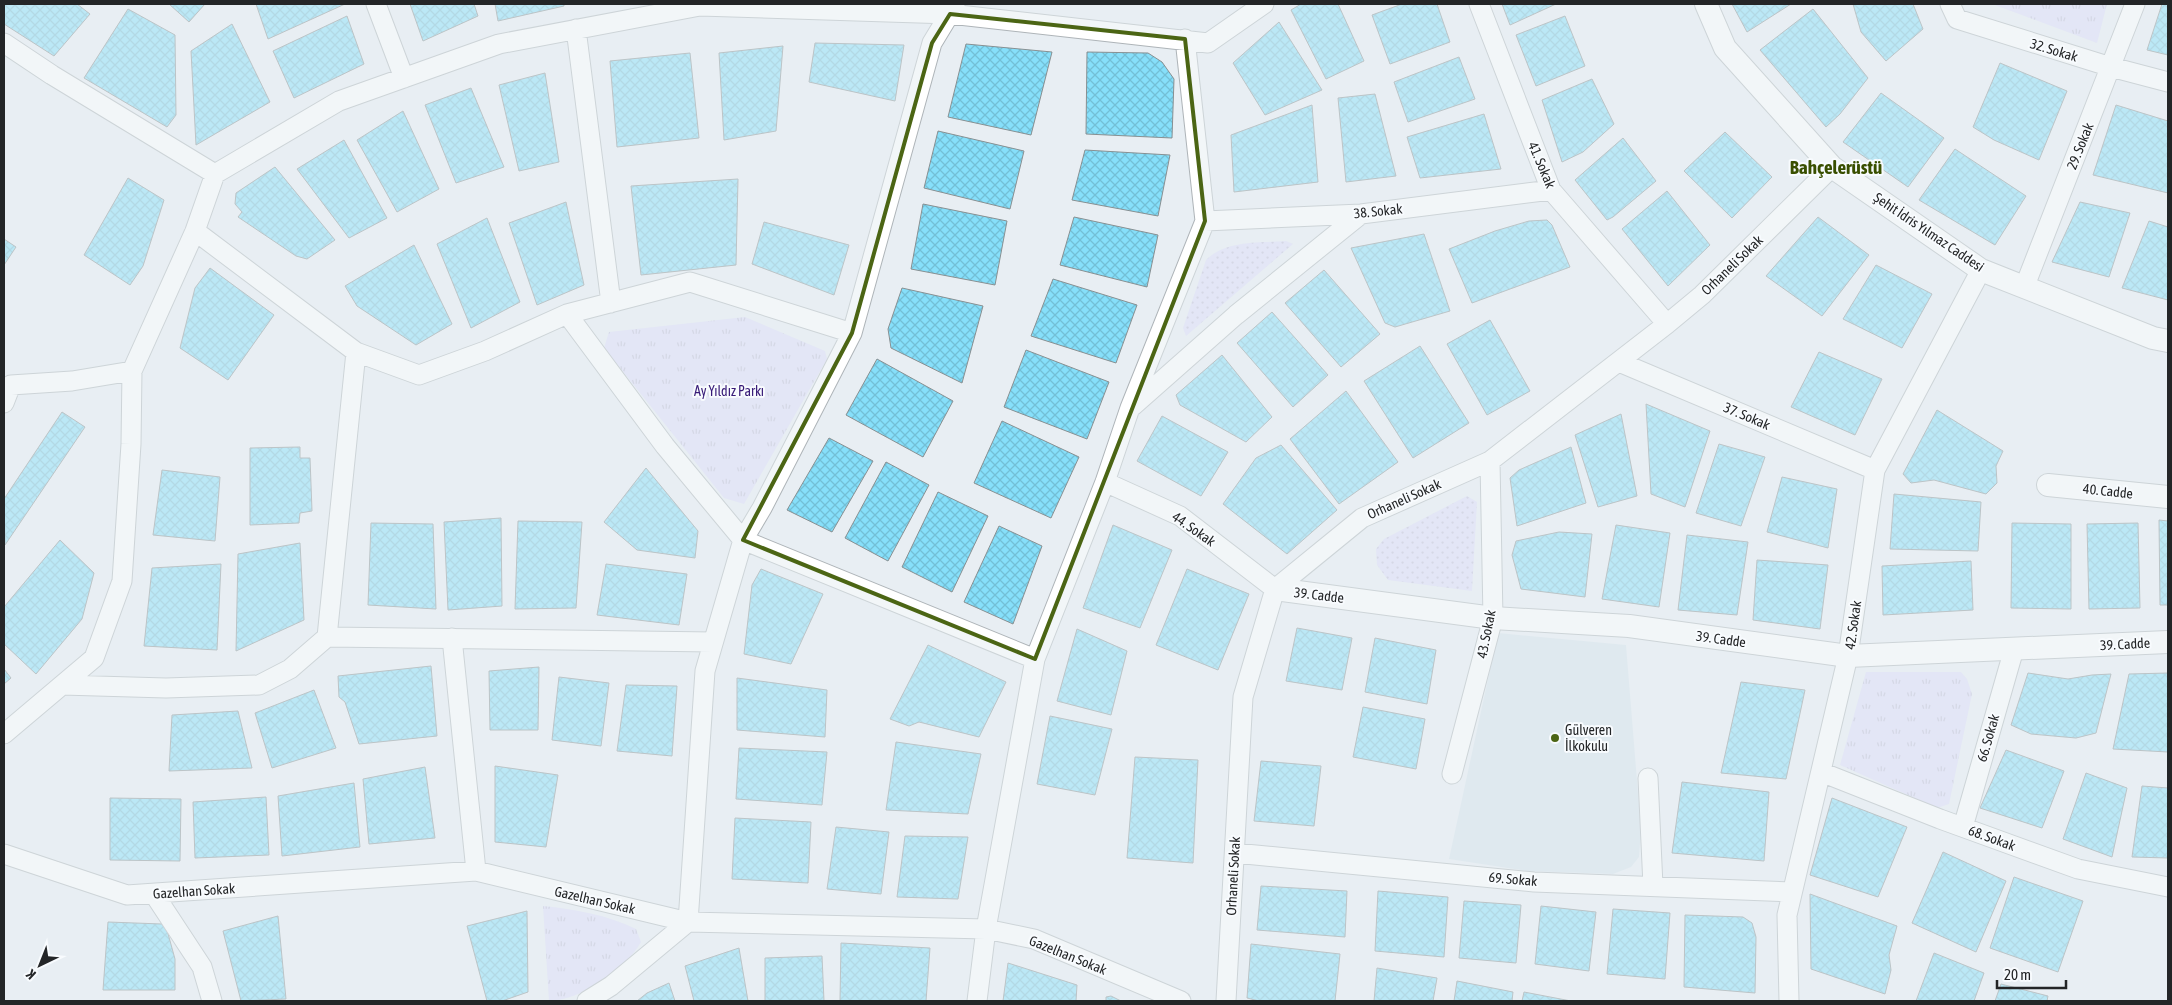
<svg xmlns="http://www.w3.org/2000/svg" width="2172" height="1005" font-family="'Asap Condensed',sans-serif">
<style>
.built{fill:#d6e2ec}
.grass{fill:url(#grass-dots)}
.park{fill:url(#park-tufts)}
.building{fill:url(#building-cross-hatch);stroke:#889092}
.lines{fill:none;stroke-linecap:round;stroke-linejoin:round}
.minor-casing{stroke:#aeb4b8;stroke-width:21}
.tertiary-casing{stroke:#aeb4b8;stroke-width:24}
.minor{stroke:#fff;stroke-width:19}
.tertiary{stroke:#fff;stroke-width:22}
.marked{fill:none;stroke:#4b6514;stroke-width:4;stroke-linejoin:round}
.poi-dot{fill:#4b6514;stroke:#f8fbfe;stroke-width:2}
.labels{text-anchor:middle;stroke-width:4;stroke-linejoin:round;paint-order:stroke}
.street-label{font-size:14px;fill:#232527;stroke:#f8fbfe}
.park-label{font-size:14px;fill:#371a77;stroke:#f8fbfe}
.poi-label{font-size:14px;fill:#232527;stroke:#f8fbfe;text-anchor:start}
.district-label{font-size:19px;font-weight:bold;fill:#394f00;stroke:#f8fbfe}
</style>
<defs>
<pattern id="grass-dots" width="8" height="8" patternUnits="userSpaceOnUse" patternTransform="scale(1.25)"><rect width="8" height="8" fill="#dedbfa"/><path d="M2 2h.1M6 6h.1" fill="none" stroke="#bebcd6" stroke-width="1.8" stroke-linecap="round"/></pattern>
<pattern id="park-tufts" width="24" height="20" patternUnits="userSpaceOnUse" patternTransform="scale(1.25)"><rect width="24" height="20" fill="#dedbfa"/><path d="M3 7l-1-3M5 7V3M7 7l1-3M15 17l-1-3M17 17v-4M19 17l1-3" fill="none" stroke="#bebcd6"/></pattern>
<pattern id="building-cross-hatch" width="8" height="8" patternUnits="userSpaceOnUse" patternTransform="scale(1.25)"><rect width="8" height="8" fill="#86dffa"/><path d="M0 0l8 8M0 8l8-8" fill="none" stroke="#73bfd6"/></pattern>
</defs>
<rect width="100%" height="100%" fill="#e8eef3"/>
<path class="built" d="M1498,633L1626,645L1641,830L1639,857L1631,867L1613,874L1528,871L1449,859Z"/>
<path class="grass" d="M1286,241L1293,244L1186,336L1183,328L1206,260C1226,240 1259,243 1286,241Z
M1467,496L1477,502L1472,591L1388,580L1377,565L1376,549L1384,539Z"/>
<path class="park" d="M1992,4H2107L2097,43Z
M745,317L825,351L827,359L744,504L724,498L604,348L609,332Z
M1866,672H1961L1967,679L1972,694L1949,804L1937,808L1840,765Z
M543,906C575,909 607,915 636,929L641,942C626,969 580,1001 549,1001Z"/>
<path class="building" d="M4,4H77L90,14L54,56L4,24Z
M169,4H205L189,22Z
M256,4H345L268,39Z
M410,4H474L478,16L423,41Z
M495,4H564V6L498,21Z
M1301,4H1338L1364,61L1326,79L1291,10Z
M1402,4H1437L1450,42L1390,64L1372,15Z
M1502,4H1556L1510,25Z
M1732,4H1791L1747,32Z
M1853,4H1913L1923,29L1886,61L1861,32Z
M2162,4H2168V55L2147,50Z
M128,9L175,35L176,115L167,127L84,78Z
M1813,9L1868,78L1840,114L1826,127L1760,50Z
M347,16L364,64L294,98L273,51Z
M1565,16L1585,66L1536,86L1516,35Z
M1279,22L1322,90L1265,115L1233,63Z
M232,24L270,102L196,145L191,51Z
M815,43L904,45L895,101L809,82Z
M966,44L1052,52L1031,135L948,117Z
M783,46L776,131L724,140L719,53Z
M1087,52L1148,53L1162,62L1174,79L1172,138L1086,134Z
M690,53L699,138L617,147L610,61Z
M1459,57L1475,99L1408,122L1394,82Z
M2000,63L2067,91L2039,160L1994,140L1973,127Z
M545,73L559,162L519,171L499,85Z
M1592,79L1614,124L1583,152L1562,162L1542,100Z
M471,88L504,167L456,183L425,105Z
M1881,93L1944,138L1908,187L1843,142Z
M1375,94L1396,176L1346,182L1338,98Z
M1312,105L1318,182L1234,192L1231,135Z
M2116,105L2168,121V193L2093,175Z
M403,111L439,189L397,212L357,140Z
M1484,114L1501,169L1420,178L1407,137Z
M938,131L1024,151L1010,209L924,188Z
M1725,132L1772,177L1732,218L1684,171Z
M1623,138L1656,181L1613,217L1607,220L1575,180Z
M344,140L387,218L349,238L297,169Z
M1955,149L2026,196L1995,245L1919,200Z
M1085,150L1170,155L1158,216L1072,200Z
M275,167L335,240L307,259L296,256L238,217L242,212L235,204L236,193Z
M128,178L164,200L143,266L130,285L84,255Z
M738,179L736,265L641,275L631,186Z
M1667,191L1710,245L1668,286L1622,229Z
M566,202L584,285L537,305L509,223Z
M2080,202L2130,213L2109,277L2052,262Z
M923,204L1007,221L995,285L911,269Z
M1074,217L1158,235L1147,287L1060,265Z
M1818,217L1869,255L1822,316L1766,276Z
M487,218L520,302L471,328L437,244Z
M1547,220L1552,225L1570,267L1472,303L1449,249L1495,231L1529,221Z
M2149,221L2168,227V300L2122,288Z
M764,222L849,245L834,295L752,264Z
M1424,234L1450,311L1395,327L1385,323L1351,248Z
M4,239L16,247L4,265Z
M414,245L452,324L416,345L357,306L345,286Z
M1876,265L1932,294L1902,348L1843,319Z
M210,268L274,315L228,380L180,348L195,288Z
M1324,270L1380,334L1341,367L1285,303Z
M1053,279L1137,305L1116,363L1031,336Z
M902,288L983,306L962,383L891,348L888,329Z
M1272,312L1328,375L1293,407L1237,343Z
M1490,320L1530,391L1487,415L1447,344Z
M1420,346L1469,423L1413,458L1364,381Z
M1026,350L1109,382L1087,439L1004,407Z
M1819,352L1882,379L1855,435L1791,407Z
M1222,355L1272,417L1246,442L1180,405L1176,395Z
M877,359L953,401L923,457L846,415Z
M1346,391L1398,462L1339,504L1290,439Z
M1646,404L1710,431L1685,507L1651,494Z
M1937,410L2003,451L1996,466L1997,483L1986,494L1934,480L1911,483L1903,474Z
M62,412L85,427L5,545L4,499Z
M1621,414L1637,496L1598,507L1575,435Z
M1162,416L1228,452L1201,496L1137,461Z
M1002,421L1079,457L1051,518L974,483Z
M829,438L873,461L832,532L787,510Z
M1719,444L1765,457L1741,526L1696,513Z
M1281,445L1337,510L1287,554L1223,504L1256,458Z
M300,447V458H310L312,511L300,513L299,523L250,525V448Z
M1571,447L1586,503L1517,526L1510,478L1519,470Z
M886,462L929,485L888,561L845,538Z
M646,468L698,531L695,558L637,550L604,522Z
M162,470L220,477L215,541L153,535Z
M1782,477L1837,489L1828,548L1767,532Z
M938,492L988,516L952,592L902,567Z
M1894,494L1981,502L1978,551L1890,549Z
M501,518L502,606L448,610L444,522Z
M2159,520L2168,521V605H2160Z
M518,521L582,522L576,608L515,609Z
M371,523L433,524L436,609L368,605Z
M2012,523L2071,524V609L2011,608Z
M2138,523L2140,608L2089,609L2087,524Z
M1113,525L1172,550L1140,628L1083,608Z
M1616,525L1670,533L1659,607L1602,599Z
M999,526L1042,546L1013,624L964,602Z
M1559,532L1592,534L1585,597L1521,589L1512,555L1516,541Z
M1687,535L1748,542L1737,615L1678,610Z
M60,540L94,573L82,619L36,674L4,644V607Z
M300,543L304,620L236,651L238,554Z
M1757,560L1828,565L1820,629L1753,620Z
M1971,561L1973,610L1883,615L1882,566Z
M221,564L217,650L144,646L152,568Z
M606,564L687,574L679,625L597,615Z
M761,569L823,594L791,664L744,654L752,585Z
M1187,569L1249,594L1218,670L1156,645Z
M1297,628L1352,638L1342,690L1286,681Z
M1077,629L1127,651L1111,715L1057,701Z
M1375,638L1436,650L1427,704L1365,692Z
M928,645L1006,682L979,737L919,722L909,726L890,719Z
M431,666L437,736L359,744L345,702L339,697L338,676Z
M539,667L538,730H490L489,671Z
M4,669L11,678L4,684Z
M2028,673L2068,679L2092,675L2111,674L2096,733L2076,738L2031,734L2011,725Z
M2168,673V752L2113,749L2129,674Z
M559,677L609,683L601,746L552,740Z
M737,678L827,690L825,737L737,730Z
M1741,682L1805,690L1786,779L1721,773Z
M626,685L677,686L672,756L617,751Z
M314,690L336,748L272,768L255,713Z
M1363,707L1425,719L1416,769L1353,757Z
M238,711L252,768L169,771L172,715Z
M1050,716L1112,729L1095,795L1037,784Z
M896,742L981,754L968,814L886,810Z
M739,748L827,752L822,805L736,799Z
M2006,750L2064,771L2042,828L1980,808Z
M1135,757L1198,760L1193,863L1127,858Z
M1261,761L1321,766L1314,826L1254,821Z
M495,766L558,775L546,847L495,842Z
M425,767L435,838L369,844L363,779Z
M2086,773L2127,788L2112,857L2063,839Z
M1682,782L1769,792L1764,861L1672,853Z
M354,783L360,847L282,856L278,796Z
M2142,786L2168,788V858L2132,857Z
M266,797L269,855L195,858L193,802Z
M110,798L181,799L180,861L110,860Z
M1832,798L1907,827L1878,897L1810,875Z
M735,818L811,822L808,883L732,879Z
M836,827L889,832L881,894L827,889Z
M905,836L968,837L958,899L897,897Z
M1943,852L2006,881L1976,952L1912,923Z
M2014,877L2083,901L2058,972L1990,948Z
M1261,886L1347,891L1345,937L1257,930Z
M1378,891L1448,897L1444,957L1375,951Z
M1810,894L1897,926L1889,955L1891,970L1885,994L1811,969Z
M1464,901L1521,905L1516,963L1459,958Z
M1541,906L1596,912L1589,971L1535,964Z
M1613,909L1670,913L1665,979L1607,974Z
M527,911L528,992L502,1001H487L467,926Z
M1685,915L1743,917L1752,923L1756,937L1755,993L1684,987Z
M278,916L286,999L241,1001L223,931Z
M108,922L162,924L167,930L175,959V990H103Z
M841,943L930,948L926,1001H840Z
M1251,944L1340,954L1335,1001H1259L1247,998Z
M739,948L748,1001H694L685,966Z
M1934,953L1984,973L1974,1001H1916Z
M822,956L824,1001H765V958Z
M1008,963L1077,985L1076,1001H1003Z
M1377,968L1437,978L1433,1001H1374Z
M1457,981L1513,992L1512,1001H1454Z
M669,983L675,1001H637L647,993Z
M2001,984L2048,996L2047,1001H1995Z
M1524,992L1571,1001H1522Z
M1111,996L1121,1001H1106V997Z"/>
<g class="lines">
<g class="minor-casing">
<path id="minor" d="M376,4L404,78
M1479,4L1551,190L1667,324
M1950,4L1957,19L2111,67L2168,82
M576,29L611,303
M4,43L52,75L215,174L339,101L499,44L700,6L950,14L1208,43L1264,4
M1205,221L1361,214L1551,190
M195,231L356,352L419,375L485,351L567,314L690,282L852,333
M2024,288L2135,4
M567,314L665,446L743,540L1035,659
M1619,362L1875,470
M4,403L11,385L72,381L132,371L195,231L215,174
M1133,406L1236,315L1361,214
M1105,482L1180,516L1275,589
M327,637L713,642
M452,638L476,871
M62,685L166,688L259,685L290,669L327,637L356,352
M4,734L94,658L122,581L131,444L132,371
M1821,772L1940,819L2078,869L2168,887
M1452,774L1493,618L1490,461
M1648,778L1653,886
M1963,827L2014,649
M1235,853L1534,882L1792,892
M4,854L127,895L476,871L688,922L986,929L1034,939L1181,1001
M154,894L202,967L212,1001
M587,1001L611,986L688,922L705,671L743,540L762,508L852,333L932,43L955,5
M977,1001L986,929L1035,659L1105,482L1130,408L1205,221L1185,39
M1226,1001L1243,697L1275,589L1362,518L1490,461L1667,324L1702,295L1832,167
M1789,1001L1787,915L1848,656L1875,470L1981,270"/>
</g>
<g class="tertiary-casing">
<path id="tertiary" d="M1706,4L1725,48L1832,167L1981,270L2153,338L2168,341
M2048,485L2168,497
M1275,589L1493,618L1629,626L1848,656L2168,642"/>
</g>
<use href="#minor" class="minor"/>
<use href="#tertiary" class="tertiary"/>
</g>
<path d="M0 0H2172V1005H0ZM950,14L1185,39L1205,221L1035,659L743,540L852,333L932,43Z" fill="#e8eef3" fill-opacity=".55" fill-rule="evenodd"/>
<path class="marked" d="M950,14L1185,39L1205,221L1035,659L743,540L852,333L932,43Z"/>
<circle class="poi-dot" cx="1555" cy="738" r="5"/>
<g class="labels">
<g class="street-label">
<text transform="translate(2054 50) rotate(17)" y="5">32. Sokak</text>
<text transform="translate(2080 146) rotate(-68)" y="5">29. Sokak</text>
<text transform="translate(1542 165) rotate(67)" y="5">41. Sokak</text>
<text transform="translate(1378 211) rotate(-6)" y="5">38. Sokak</text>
<text transform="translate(1929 232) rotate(34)" y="5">Şehit İdris Yılmaz Caddesi</text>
<text transform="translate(1732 265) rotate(-44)" y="5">Orhaneli Sokak</text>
<text transform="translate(1747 416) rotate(23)" y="5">37. Sokak</text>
<text transform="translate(2108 491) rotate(6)" y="5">40. Cadde</text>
<text transform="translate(1404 499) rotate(-24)" y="5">Orhaneli Sokak</text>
<text transform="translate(1194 529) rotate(35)" y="5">44. Sokak</text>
<text transform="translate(1319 595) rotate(7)" y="5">39. Cadde</text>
<text transform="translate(1853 625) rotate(-82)" y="5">42. Sokak</text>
<text transform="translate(1486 634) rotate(-79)" y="5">43. Sokak</text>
<text transform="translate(1721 639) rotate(8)" y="5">39. Cadde</text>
<text transform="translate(2125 644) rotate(-3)" y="5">39. Cadde</text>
<text transform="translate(1988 738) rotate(-74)" y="5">66. Sokak</text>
<text transform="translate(1992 838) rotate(20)" y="5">68. Sokak</text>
<text transform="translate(1233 876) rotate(-87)" y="5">Orhaneli Sokak</text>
<text transform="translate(1513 879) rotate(5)" y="5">69. Sokak</text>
<text transform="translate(194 891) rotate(-4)" y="5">Gazelhan Sokak</text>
<text transform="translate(595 900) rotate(13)" y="5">Gazelhan Sokak</text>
<text transform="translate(1068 955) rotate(22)" y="5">Gazelhan Sokak</text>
</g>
<g class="park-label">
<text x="729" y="396">Ay Yıldız Parkı</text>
</g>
<g class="poi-label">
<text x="1565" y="735">Gülveren<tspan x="1565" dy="16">İlkokulu</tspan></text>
</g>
<g class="district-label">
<text x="1836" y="174">Bahçelerüstü</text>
</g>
</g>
<rect width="2172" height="1005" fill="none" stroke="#232527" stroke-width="10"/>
<g transform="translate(40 965) rotate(223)" stroke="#f8fbfe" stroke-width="4" paint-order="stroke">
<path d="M0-4L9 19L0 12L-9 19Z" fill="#232527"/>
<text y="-8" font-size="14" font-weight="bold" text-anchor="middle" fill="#232527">K</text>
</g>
<path d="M1997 980v8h69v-8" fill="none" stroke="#232527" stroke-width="2.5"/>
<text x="2004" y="980" font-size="15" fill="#232527" stroke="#f8fbfe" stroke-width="4" paint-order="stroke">20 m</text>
</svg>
